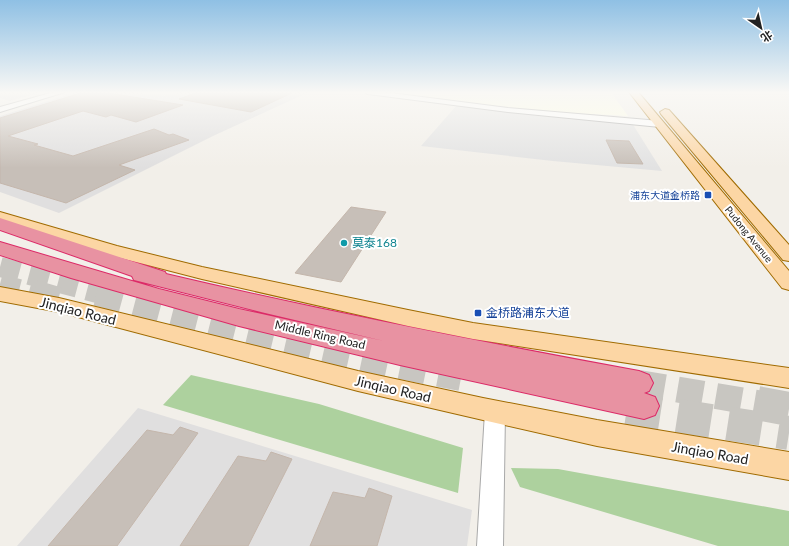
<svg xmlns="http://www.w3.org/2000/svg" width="789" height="546" font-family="Lato,'Noto Sans SC',sans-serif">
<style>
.residential{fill:#e0dfdf}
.education{fill:#ffffe5}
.forest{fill:#add19e}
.parking{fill:#e2e2e2}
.building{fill:#c7bfb8;stroke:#c4b6ab}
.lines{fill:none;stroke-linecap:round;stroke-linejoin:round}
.highway-tunnel-far2{stroke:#c8c6c1;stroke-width:20;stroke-dasharray:20 10;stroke-linecap:butt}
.highway-tunnel-far1{stroke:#c8c6c1;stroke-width:26;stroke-dasharray:26 13;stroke-linecap:butt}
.highway-tunnel{stroke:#c8c6c1;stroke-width:34;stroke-dasharray:34 17;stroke-linecap:butt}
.minor-casing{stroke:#a9a9a9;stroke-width:2}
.major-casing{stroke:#a06b00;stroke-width:2}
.highway-casing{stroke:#dc2a67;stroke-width:2}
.minor{fill:#fff;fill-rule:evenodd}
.major{fill:#fcd6a4;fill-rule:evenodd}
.highway{fill:#e892a2;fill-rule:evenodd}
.transit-dot{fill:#1a4fb4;stroke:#fff;stroke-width:1.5}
.culture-dot{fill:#0f9aa8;stroke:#fff;stroke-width:1.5}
.labels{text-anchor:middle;stroke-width:4;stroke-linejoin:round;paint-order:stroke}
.far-transit-label{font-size:10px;fill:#164399;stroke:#fff;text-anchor:end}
.far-street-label{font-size:10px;fill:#222;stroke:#fff}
.culture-label{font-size:12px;fill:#0d838f;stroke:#fff;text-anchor:start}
.transit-label{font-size:12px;fill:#164399;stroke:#fff;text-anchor:start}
.street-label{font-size:12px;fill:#222;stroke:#fff}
.near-street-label{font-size:14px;fill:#222;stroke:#fff}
</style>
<rect width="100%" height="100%" fill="#f2efe9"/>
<path class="residential" d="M0,92H41L10,101L0,98Z
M77,92H133L165,96L178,92H309L213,136L59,213L0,192V116Z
M138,408L472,510L467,546H17Z"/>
<path class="education" d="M375,92H611L628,116L522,110Z"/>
<path class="forest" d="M191,375L319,404L463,448L458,493L163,405Z
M511,468L558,469L789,511V546H718L520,487Z"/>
<path class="parking" d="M457,105L519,114L632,123L662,171L553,161L421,146Z"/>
<path class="building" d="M84,92H102L183,105L136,122L111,115L106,117L83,111L8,136L38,144L34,145L73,156L154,129L169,135L173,134L189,140L119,165L135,170L66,203L0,183V118Z
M198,92H294L251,112L179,99Z
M606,140L629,141L643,164L617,163Z
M351,207L386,212L341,282L295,273Z
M180,427L198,433L117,546H48L147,430L173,435Z
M271,452L292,459L248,546H180L238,456L266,461Z
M369,488L392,496L377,546H310L333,492L365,498Z"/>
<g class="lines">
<path class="highway-tunnel-far2" d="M0,267L101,294
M0,284L38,294"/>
<path class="highway-tunnel-far1" d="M34,293L58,300
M97,293C218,326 339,355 461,378
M639,383L763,404"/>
<path class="highway-tunnel" d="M757,403L789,409
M627,408L789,433"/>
<g class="minor-casing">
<path id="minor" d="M54,92H65L0,112V107Z
M364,92H383L508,108L660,121L664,124L660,127L508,112L368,94Z
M495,403L502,406L505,412L503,546H477L485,412L488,406Z"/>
</g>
<g class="major-casing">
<path id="major" d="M629,92H638L789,271V290L782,288Z
M665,109L669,110L789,245V261L783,260L661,114L660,112Z
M0,212L117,246L202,267L408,310L473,323L789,368V388L473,339L408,326L202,279L105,254L0,222Z
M0,287L59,298L358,371L483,398L597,420L789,452V480L597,446L483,420L358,391L59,312L0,301Z"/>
</g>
<g class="highway-casing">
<path id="highway" d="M0,218L165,272L166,274C323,311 481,342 639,371L649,375L653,383L649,391L644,393L655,397L659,406L655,415L644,419L400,365L239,326L71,278L0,255V242L159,289L239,309L384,341L265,313L134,280L132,276L0,230Z"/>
</g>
<use href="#minor" class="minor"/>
<use href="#major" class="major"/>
<use href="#highway" class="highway"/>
</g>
<linearGradient id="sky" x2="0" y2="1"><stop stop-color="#8fc0e4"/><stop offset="0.55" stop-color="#f9f8f5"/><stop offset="1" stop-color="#f9f8f5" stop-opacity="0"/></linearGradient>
<rect width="789" height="168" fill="url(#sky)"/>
<g class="transit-dot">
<rect x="704" y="191" width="8" height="8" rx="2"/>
<rect x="474" y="309" width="8" height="8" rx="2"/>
</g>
<circle class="culture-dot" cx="344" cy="243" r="4"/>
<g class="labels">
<g class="far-transit-label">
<text x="700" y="199">浦东大道金桥路</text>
</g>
<g class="far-street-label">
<text transform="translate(749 234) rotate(51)" y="4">Pudong Avenue</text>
</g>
<g class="culture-label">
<text x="352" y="247">莫泰168</text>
</g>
<g class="transit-label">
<text x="486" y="317">金桥路浦东大道</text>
</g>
<g class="street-label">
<text transform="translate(320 335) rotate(13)" y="4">Middle Ring Road</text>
</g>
<g class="near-street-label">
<text transform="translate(78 311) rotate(14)" y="5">Jinqiao Road</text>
<text transform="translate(393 389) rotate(13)" y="5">Jinqiao Road</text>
<text transform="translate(710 453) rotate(10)" y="5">Jinqiao Road</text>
</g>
</g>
<g transform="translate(761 28) rotate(146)" stroke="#ffffff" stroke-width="3" paint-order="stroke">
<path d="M0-3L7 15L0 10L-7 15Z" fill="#222222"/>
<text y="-6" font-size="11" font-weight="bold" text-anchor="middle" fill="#222222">北</text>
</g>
</svg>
